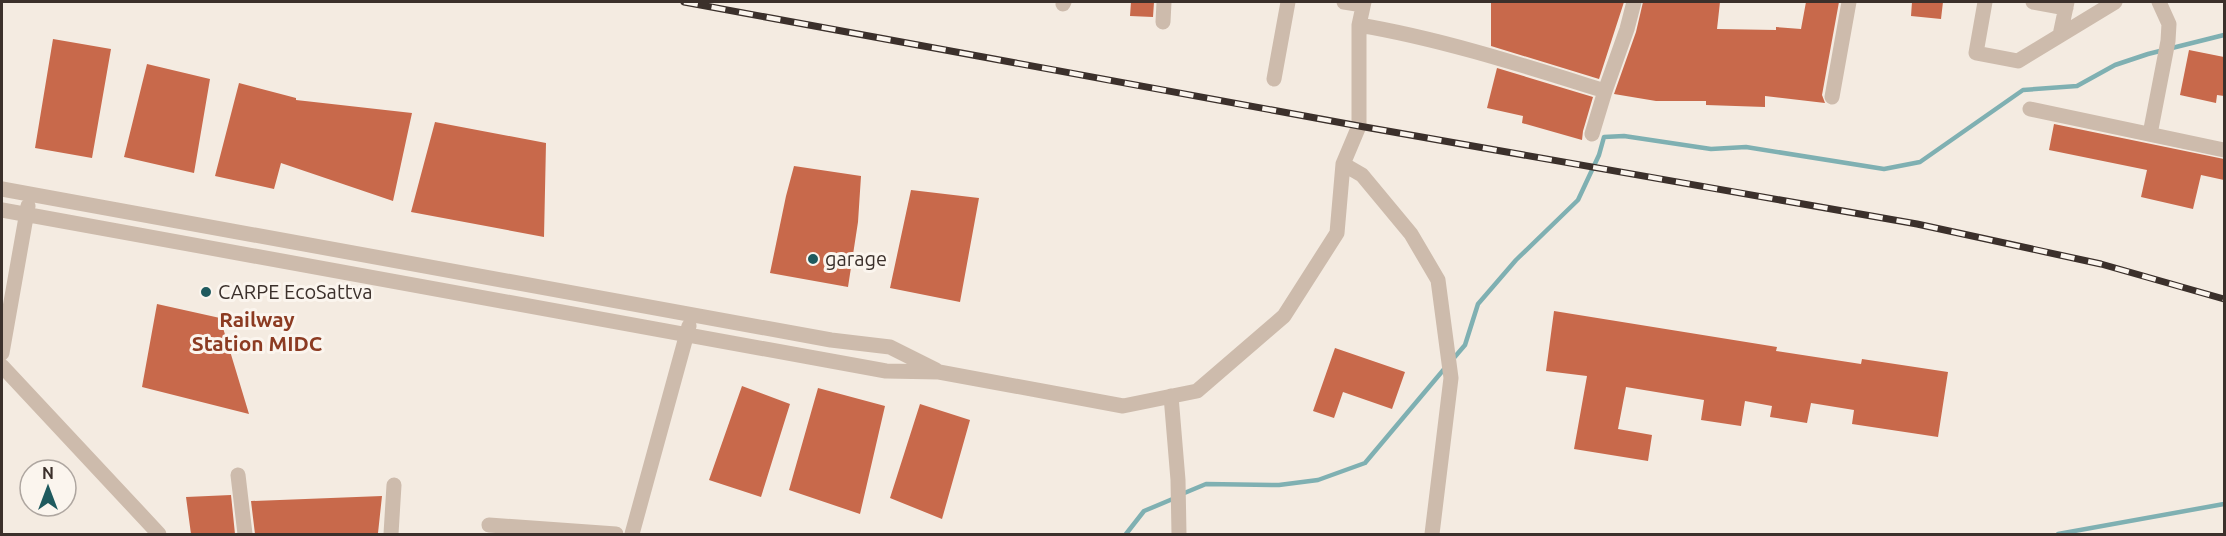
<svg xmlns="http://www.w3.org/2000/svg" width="2226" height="536" font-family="Ubuntu,sans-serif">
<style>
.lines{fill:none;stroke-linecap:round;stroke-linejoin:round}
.stream{stroke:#7fb0b2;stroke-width:4.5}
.building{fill:#c8694b}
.minor{stroke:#cdbbac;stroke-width:15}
.rail-casing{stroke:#3b302b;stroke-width:7}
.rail{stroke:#fbf5ee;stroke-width:4.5;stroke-dasharray:14;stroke-linecap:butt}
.poi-dot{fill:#1f5a5e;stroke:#fbf5ee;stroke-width:2}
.labels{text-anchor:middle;stroke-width:6;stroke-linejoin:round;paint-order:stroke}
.poi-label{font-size:20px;fill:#3b302b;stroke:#fbf5ee;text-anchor:start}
.neighbourhood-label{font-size:21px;font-weight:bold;fill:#8c3b22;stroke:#fbf5ee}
</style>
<rect width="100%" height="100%" fill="#f4ebe1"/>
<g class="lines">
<path class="stream" d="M1453,359L1465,345L1478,304L1516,260L1578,200L1599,155L1604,137L1624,136L1711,149L1746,147L1884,169L1920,162L2023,90L2077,86L2115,65L2148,54L2224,35
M1182,494L1206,484L1279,485L1318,480L1365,463L1445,368
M1126,534L1144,511L1175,498
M2058,534L2224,504"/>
</g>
<path class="building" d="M1131,2H1154L1153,17L1130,16Z
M1491,2H1624L1599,79L1491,46Z
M1643,2H1720L1717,29L1776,30V27L1801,29L1806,2H1839L1822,95L1825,103L1765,96V107L1706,105V101H1656L1614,94L1636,32Z
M1912,2H1943L1941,19L1911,16Z
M53,39L111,49L92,158L35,148Z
M2189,50L2224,57V96L2217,95L2216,103L2180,95Z
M147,64L210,79L194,173L124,157Z
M1497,68L1593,97L1583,131L1582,140L1522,123L1523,116L1487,108Z
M239,83L296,98V100L412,113L393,201L281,163L274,189L215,176Z
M435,122L546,143L544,237L411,212Z
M2054,124L2224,159V180L2201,175L2193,209L2141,197L2147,170L2049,150Z
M794,166L861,176L858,222L848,287L770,273L786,196Z
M911,190L979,198L960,302L890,288Z
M157,304L220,318L249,414L142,387Z
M1554,311L1777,347L1776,351L1861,364L1862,359L1948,372L1938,437L1852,424L1854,410L1811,403L1807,423L1770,417L1772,406L1745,401L1741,426L1701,420L1704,400L1626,387L1618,429L1652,435L1648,461L1574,449L1587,376L1546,371Z
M1335,348L1405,372L1392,409L1343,392L1334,418L1313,411Z
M742,386L790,404L761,497L709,480Z
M818,388L885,406L860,514L789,490Z
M920,404L970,420L942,519L890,498Z
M231,495L235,534H191L186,497Z
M382,496L378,533L255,534L251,501Z"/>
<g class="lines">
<path class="minor" d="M1344,2L1363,5
M1985,2L1976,53L2018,61L2115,2
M2033,2L2066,8
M1063,4L1064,2
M1163,22L1164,2
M1359,25C1442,39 1525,66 1605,91L1627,29L1634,2
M2060,35L2067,2
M1274,79L1288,2
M1832,97L1849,2
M2030,109L2224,150
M1592,134L1605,91
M2150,134L2168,41L2169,24L2159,2
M1343,164L1362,175L1411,234L1438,280L1451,378L1432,534
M2,189L831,340L890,347L936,370
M2,210L886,371L939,372L1123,406L1197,391L1284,316L1337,233L1343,164L1359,126V25L1364,2
M2,353L28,206
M2,366L159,534
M1171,396L1178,480L1179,534
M238,475L245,534
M489,525L616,534
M391,534L394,485
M632,534L689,326"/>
<g class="rail-casing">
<path id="rail" d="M684,2L1359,126L1917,224L2101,264L2224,299"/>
</g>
<use href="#rail" class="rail"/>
</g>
<g class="poi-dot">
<circle cx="813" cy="259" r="6"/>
<circle cx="206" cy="292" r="6"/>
</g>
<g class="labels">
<g class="poi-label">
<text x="825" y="266">garage</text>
<text x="218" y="299">CARPE EcoSattva</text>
</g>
<g class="neighbourhood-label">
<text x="257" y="327">Railway<tspan x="257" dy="24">Station MIDC</tspan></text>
</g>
</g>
<rect width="2226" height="536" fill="none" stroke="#3b302b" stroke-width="6"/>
<g transform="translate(48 488)"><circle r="28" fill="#fbf5ee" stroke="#aea6a0" stroke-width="1.5"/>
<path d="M0-4.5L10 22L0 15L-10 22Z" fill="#1f5a5e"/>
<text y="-9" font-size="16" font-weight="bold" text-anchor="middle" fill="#3b302b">N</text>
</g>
</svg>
